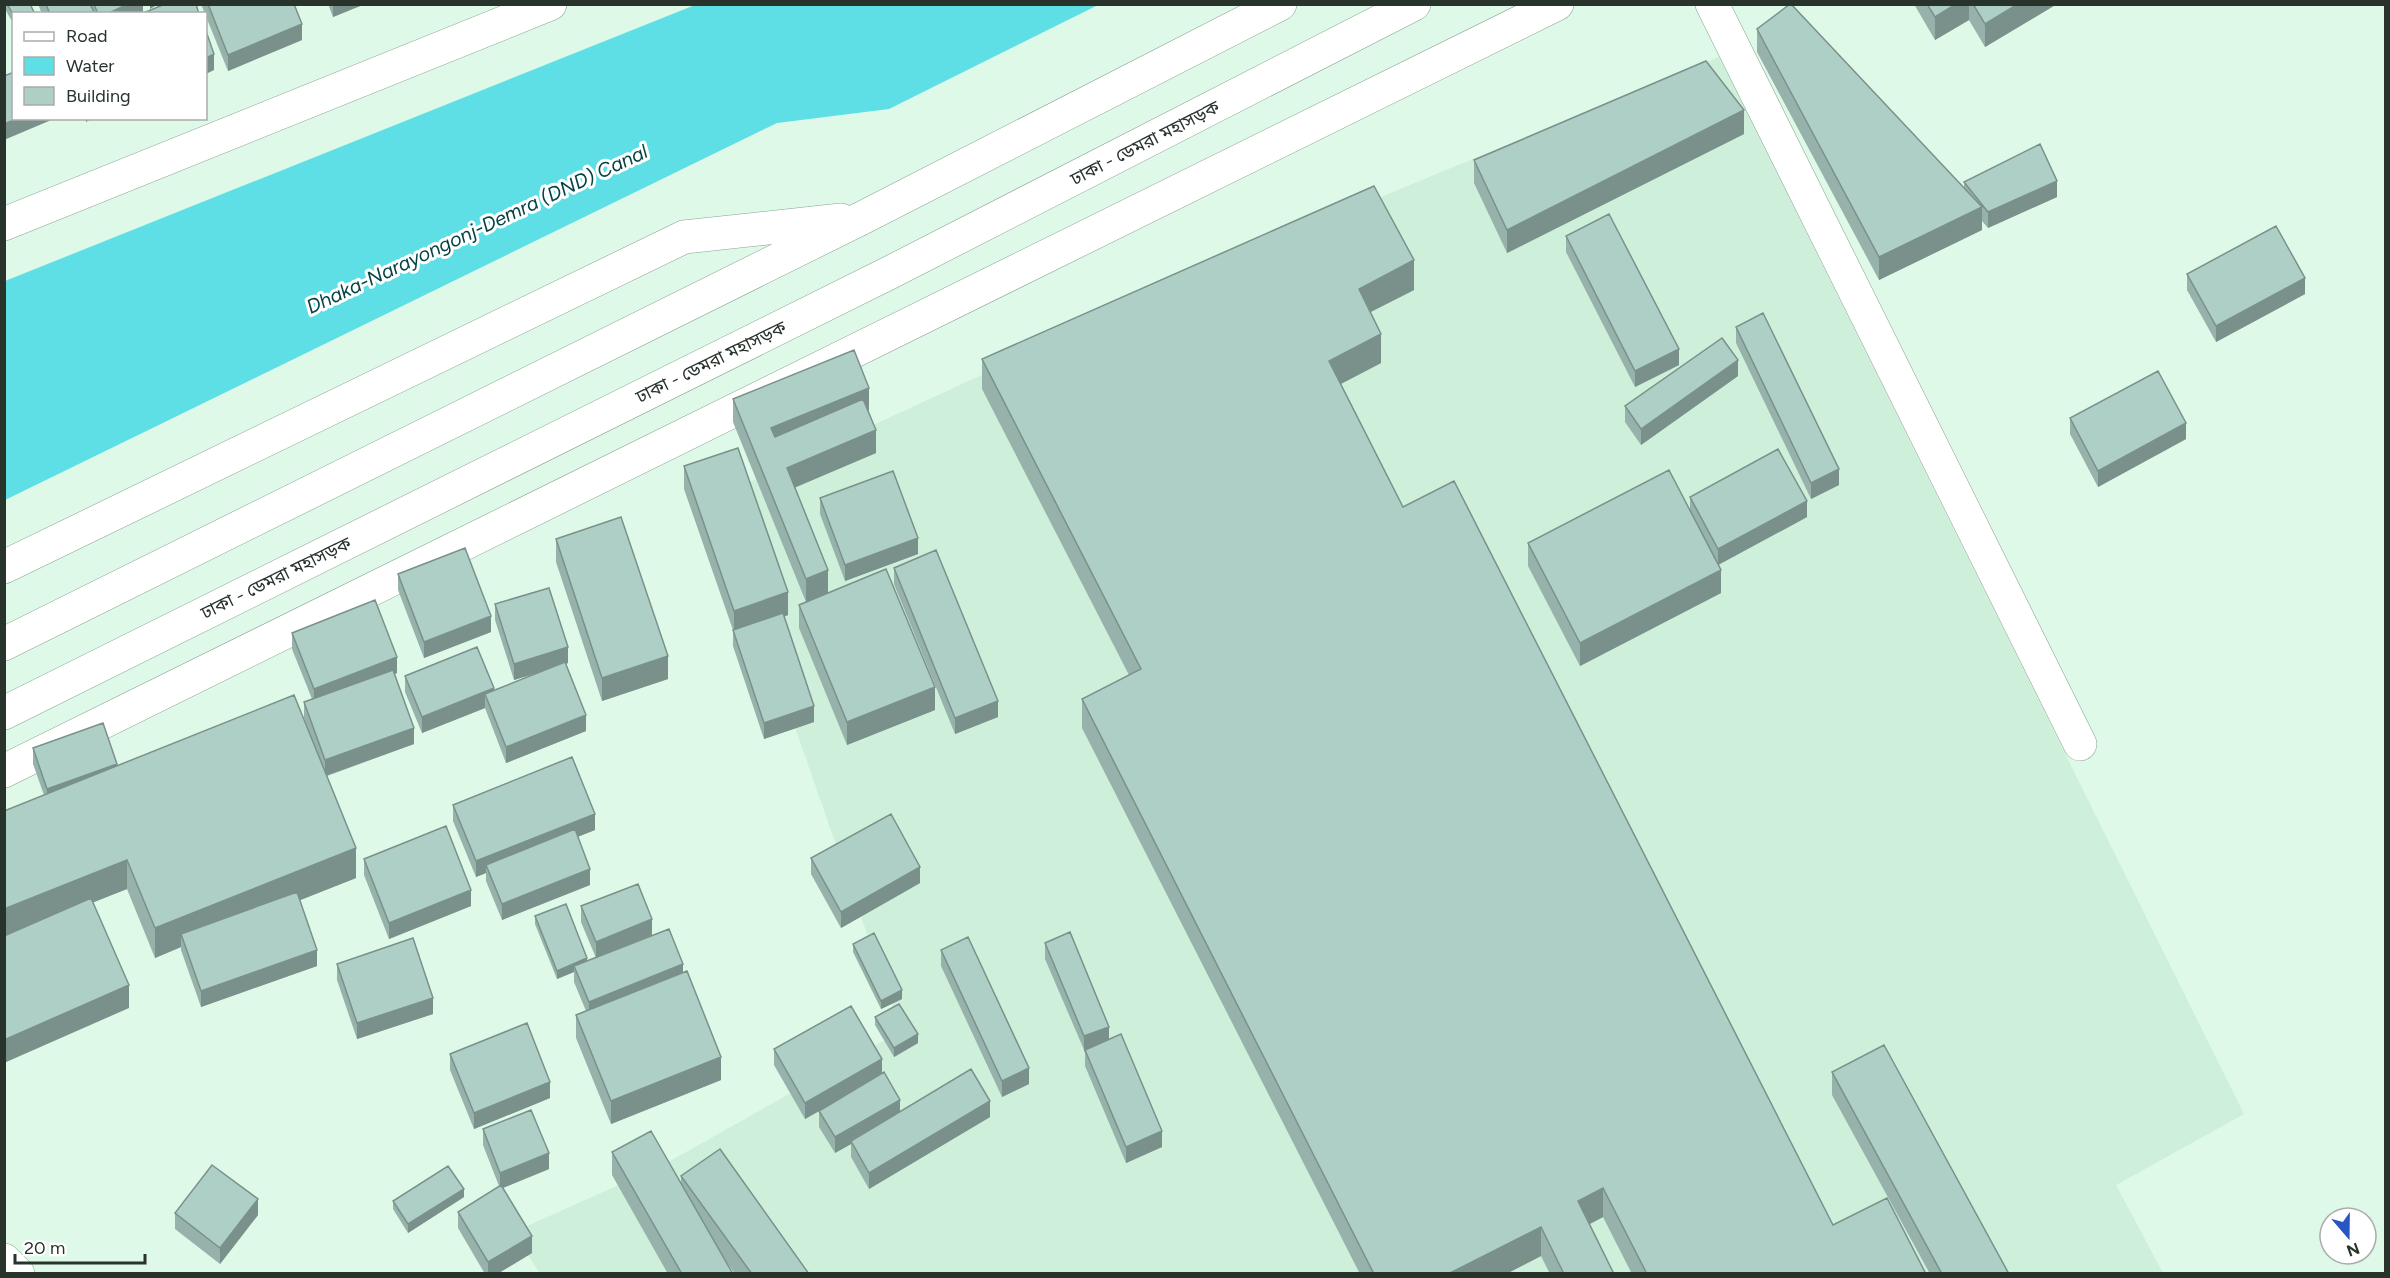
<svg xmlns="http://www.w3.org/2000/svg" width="2390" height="1278" font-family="Figtree,'Noto Sans Bengali',sans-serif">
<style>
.built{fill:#ceefd9}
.water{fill:#5ddfe5}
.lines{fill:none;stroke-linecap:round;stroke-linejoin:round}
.minor-casing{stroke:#8aa393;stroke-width:34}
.secondary-casing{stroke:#8aa393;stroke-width:34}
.primary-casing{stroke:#8aa393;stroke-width:34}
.minor{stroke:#fff;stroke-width:33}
.secondary{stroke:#fff;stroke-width:33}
.primary{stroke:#fff;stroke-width:33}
.wall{fill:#96b2aa}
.shaded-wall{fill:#7a918b}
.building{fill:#aecfc6;stroke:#7a918b;stroke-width:1.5}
.labels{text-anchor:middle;stroke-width:6;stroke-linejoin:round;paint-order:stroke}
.street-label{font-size:18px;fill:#28332c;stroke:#fff}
.water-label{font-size:20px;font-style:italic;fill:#054446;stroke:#fff}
</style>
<rect width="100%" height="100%" fill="#def9e7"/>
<path class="built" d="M1719,57L2244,1114L2116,1185L2163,1273L540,1274L514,1232L663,1165L901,1031L715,498L1246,253Z"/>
<path class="water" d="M695,5H1098L889,109L777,123L5,500V281Z"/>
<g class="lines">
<g class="minor-casing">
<path id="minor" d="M1712,4L2080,744
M4,224L550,4
M4,771L1557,4"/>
</g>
<g class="secondary-casing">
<path id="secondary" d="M4,1260L18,1274"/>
</g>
<g class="primary-casing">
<path id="primary" d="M4,567L684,237L841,220
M4,644L864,217L1280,4
M4,713L891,272L1414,4"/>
</g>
<use href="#minor" class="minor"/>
<use href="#secondary" class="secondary"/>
<use href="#primary" class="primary"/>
</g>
<path class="wall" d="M4,4H30L14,14V25L4,7Z
M38,4H143V13L199,14H42Z
M201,4H294L302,40L228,71Z
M328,4H365L333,17Z
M1914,4H2057L1985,47L1969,20L1935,40Z
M1757,29L1964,188V182L2057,197L1988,228L1982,221V230L1879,280L1757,52Z
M1744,134L1507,253L1474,183V160Z
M1566,236L1679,365L1635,387L1566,252Z
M2187,274L2305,294L2216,342L2187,290Z
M1414,290L1370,312L1381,363L1341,384L1403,507L1833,1225L1926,1274H1632L1603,1217L1590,1224L1614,1274H1550L1541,1256L1506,1274H1360L1082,728V699L1129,675L982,389V359Z
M1736,327L1839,485L1811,499L1736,343Z
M1738,376L1641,445L1625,422V406Z
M733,399L869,411L868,412L876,453L795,487L828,593L935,710L847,745L799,628V605L806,602L733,422Z
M2070,418L2186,439L2098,487L2070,434Z
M684,466L788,615L784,617L814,722L764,739L733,646V630L684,489Z
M1690,497L1807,517L1718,565L1721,593L1580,666L1528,566V543L1690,510Z
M820,498L918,554L845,581L820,514Z
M556,539L668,679L602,701L556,562Z
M894,568L998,717L955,734L894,584Z
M398,574L491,632L424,658L398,590Z
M495,604L568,663L566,664L586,731L506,763L485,708L422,733L405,692V676L494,690L535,674L514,680L495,620Z
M292,633L397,673L395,674L414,744L327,776L356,878L300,900L317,966L201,1007L181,950V947L155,958L127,889L93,902L129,1008L44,795L33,764V748L117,766L309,732L304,718V702L312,699L292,649Z
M453,805L595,830L577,837L590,885L502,920L486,881V873L476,877L453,821Z
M811,858L920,883L841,928L811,874Z
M364,859L471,906L389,939L364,875Z
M581,906L652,935L596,958L581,922Z
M535,916L587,961L683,973L721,1080L611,1124L576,1038V1015L586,1011L574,982V972L557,979L535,924Z
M1045,943L1109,1040L1162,1147L1126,1163L1085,1066V1052L1045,959Z
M853,944L902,999L881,1009L853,952Z
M941,950L1029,1084L1002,1097L941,966Z
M337,964L433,1014L357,1039L337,980Z
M875,1017L918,1043L894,1057L875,1025Z
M774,1049L882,1074L900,1111L990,1117L869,1189L851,1157V1144L835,1153L819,1127V1111L823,1109L805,1119L774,1065Z
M450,1054L550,1098L474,1129L450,1070Z
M1832,1072L2009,1274H1930L1832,1095Z
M483,1129L549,1169L503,1188L532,1253L497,1274H485L458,1228V1212L499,1186L483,1145Z
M612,1152L681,1184V1176L809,1274H735L723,1257L733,1274H668L612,1175Z
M464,1197L408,1233L393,1209V1201Z
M175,1213L258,1215L220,1264L175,1229Z"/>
<path class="shaded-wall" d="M128,4H143V14H107Z
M150,4H159L150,9Z
M333,4H365L333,17Z
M1956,4H1969V20L1935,40V17Z
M2018,4H2057L1985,47V24Z
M302,24V40L228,71V55Z
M214,54V70L206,74V58Z
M1744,110V134L1507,253V230Z
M19,118H56L4,140V124Z
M86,118H93L86,122Z
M2057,181V197L1988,228V212Z
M1982,207V230L1879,280V257Z
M1414,260V290L1359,318V289Z
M2305,278V294L2216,342V326Z
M1381,334V363L1329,390V361Z
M1679,349V365L1635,387V371Z
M1738,360V376L1641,445V429Z
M869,388V411L771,451V428Z
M2186,423V439L2098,487V471Z
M876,430V453L787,491V468Z
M1839,469V485L1811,499V483Z
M1807,501V517L1718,565V549Z
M918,538V554L845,581V565Z
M828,570V593L806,602V579Z
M1721,570V593L1580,666V643Z
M788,592V615L734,634V611Z
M491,616V632L424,658V642Z
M568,647V663L514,680V664Z
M668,656V679L602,701V678Z
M397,657V673L314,705V689Z
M935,687V710L847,745V722Z
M494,688V704L485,694V708L422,733V717Z
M998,701V717L955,734V718Z
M814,706V722L764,739V723Z
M586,715V731L506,763V747Z
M414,728V744L325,776V760Z
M117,764V780L47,805V789Z
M595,814V830L489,872L486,865V873L476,877V861Z
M356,848V878L185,946L181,934V947L155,958V928Z
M127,860V889L4,938V909Z
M920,867V883L841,928V912Z
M590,869V885L502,920V904Z
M471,890V906L389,939V923Z
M652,919V935L596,958V942Z
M317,950V966L201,1007V991Z
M587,958V966H574V972L557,979V971Z
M683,964V980L589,1018V1002Z
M129,985V1008L4,1063V1040Z
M902,990V999L881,1009V1001Z
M433,998V1014L357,1039V1023Z
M1109,1027V1043L1085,1050L1084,1053V1036Z
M918,1034V1043L894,1057V1048Z
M721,1057V1080L611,1124V1101Z
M882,1059V1075L805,1119V1103Z
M1029,1068V1084L1002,1097V1081Z
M550,1082V1098L474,1129V1113Z
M900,1100V1116L851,1141V1144L835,1153V1137Z
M990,1101V1117L869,1189V1173Z
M1162,1131V1147L1126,1163V1147Z
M549,1153V1169L500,1189V1173Z
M1603,1188V1217L1578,1230V1201Z
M464,1189V1197L408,1233V1224Z
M258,1199V1215L220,1264V1248Z
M1541,1227V1256L1506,1274H1448Z
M532,1236V1253L497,1274H488V1262Z"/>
<path class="building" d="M7,4H30L35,14H14V16Z
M46,4H90L95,14H50Z
M94,4H128L107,14H98Z
M165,4H196L199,14H141Z
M208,4H294L302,24L228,55Z
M1790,4H1791L1982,207L1879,257L1757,29Z
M1927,4H1956L1935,17Z
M1973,4H2018L1985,24Z
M206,31L214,54L206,58Z
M1706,61L1744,110L1507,230L1474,160Z
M14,72V118H19L4,124V76Z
M2040,144L2057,181L1988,212L1964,182Z
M1374,186L1414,260L1359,289L1381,334L1329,361L1403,507L1454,481L1833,1225L1887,1198L1926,1274H1647L1603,1188L1578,1201L1614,1274H1564L1541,1227L1448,1274H1374L1082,699L1141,669L982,359Z
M1609,214L1679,349L1635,371L1566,236Z
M2276,226L2305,278L2216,326L2187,274Z
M1763,313L1839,469L1811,483L1736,327Z
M1722,338L1738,360L1641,429L1625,406Z
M854,350L869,388L771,428L775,437L863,399L876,430L787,468L828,570L806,579L733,399Z
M2158,371L2186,423L2098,471L2070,418Z
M738,448L788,592L734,611L684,466Z
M1778,449L1807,501L1718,549L1690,497Z
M1669,470L1721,570L1580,643L1528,543Z
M893,471L918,538L845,565L820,498Z
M621,517L668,656L602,678L556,539Z
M465,548L491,616L424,642L398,574Z
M936,550L998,701L955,718L894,568Z
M886,569L935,687L847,722L799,605Z
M549,588L568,647L514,664L495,604Z
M375,600L397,657L314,689L292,633Z
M783,613L814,706L764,723L733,630Z
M477,647L494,688L422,717L405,676Z
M565,662L586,715L506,747L485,694Z
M393,670L414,728L325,760L304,702Z
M294,695L356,848L155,928L127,860L4,909V811Z
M103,723L117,764L47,789L33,748Z
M572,757L595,814L476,861L453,805Z
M891,814L920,867L841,912L811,858Z
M446,826L471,890L389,923L364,859Z
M575,829L590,869L502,904L486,865Z
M638,884L652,919L596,942L581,906Z
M297,892L317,950L201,991L181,934Z
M91,898L129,985L4,1040V936Z
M566,904L587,958L557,971L535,916Z
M669,929L683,964L589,1002L574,966Z
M1070,932L1109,1027L1084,1036L1045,943Z
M874,933L902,990L881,1001L853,944Z
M968,937L1029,1068L1002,1081L941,950Z
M413,938L433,998L357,1023L337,964Z
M687,971L721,1057L611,1101L576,1015Z
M899,1004L918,1034L894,1048L875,1017Z
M851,1006L882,1059L805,1103L774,1049Z
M527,1023L550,1082L474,1113L450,1054Z
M1121,1034L1162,1131L1126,1147L1085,1050Z
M1884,1045L2009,1274H1942L1832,1072Z
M971,1069L990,1101L869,1173L851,1141Z
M884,1072L900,1100L835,1137L819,1111Z
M531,1110L549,1153L500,1173L483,1129Z
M651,1131L733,1274H682L612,1152Z
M720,1149L809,1274H752L681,1176Z
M212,1165L258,1199L220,1248L175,1213Z
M448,1166L464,1189L408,1224L393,1201Z
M501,1185L532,1236L488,1262L458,1212Z"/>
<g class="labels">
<g class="street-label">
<text transform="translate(1145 143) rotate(-27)" y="6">ঢাকা - ডেমরা মহাসড়ক</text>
<text transform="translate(711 362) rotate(-26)" y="6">ঢাকা - ডেমরা মহাসড়ক</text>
<text transform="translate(276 578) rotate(-26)" y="6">ঢাকা - ডেমরা মহাসড়ক</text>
</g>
<g class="water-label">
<text transform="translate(477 229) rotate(-25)" y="7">Dhaka-Narayongonj-Demra (DND) Canal</text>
</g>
</g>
<rect width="2390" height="1278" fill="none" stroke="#28332c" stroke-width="12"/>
<rect x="12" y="12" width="195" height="108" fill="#ffffff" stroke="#a9adab" stroke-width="1.5"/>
<rect x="24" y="32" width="30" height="9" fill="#ffffff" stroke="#a9adab" stroke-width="1.5"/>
<text x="66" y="42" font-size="18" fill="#28332c">Road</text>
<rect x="24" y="57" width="30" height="18" fill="#5ddfe5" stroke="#a9adab" stroke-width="1.5"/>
<text x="66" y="72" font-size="18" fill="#28332c">Water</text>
<rect x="24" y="87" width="30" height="18" fill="#aecfc6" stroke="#a9adab" stroke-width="1.5"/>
<text x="66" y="102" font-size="18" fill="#28332c">Building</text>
<g transform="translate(2348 1236) rotate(160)"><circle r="28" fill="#ffffff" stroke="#a9adab" stroke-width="1.5"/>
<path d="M0-4.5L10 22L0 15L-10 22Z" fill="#2756c4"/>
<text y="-9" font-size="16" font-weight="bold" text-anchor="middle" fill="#28332c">N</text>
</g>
<path d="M15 1254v9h130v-9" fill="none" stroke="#28332c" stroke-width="3"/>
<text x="24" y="1254" font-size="18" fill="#28332c" stroke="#ffffff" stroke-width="4.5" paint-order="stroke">20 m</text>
</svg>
